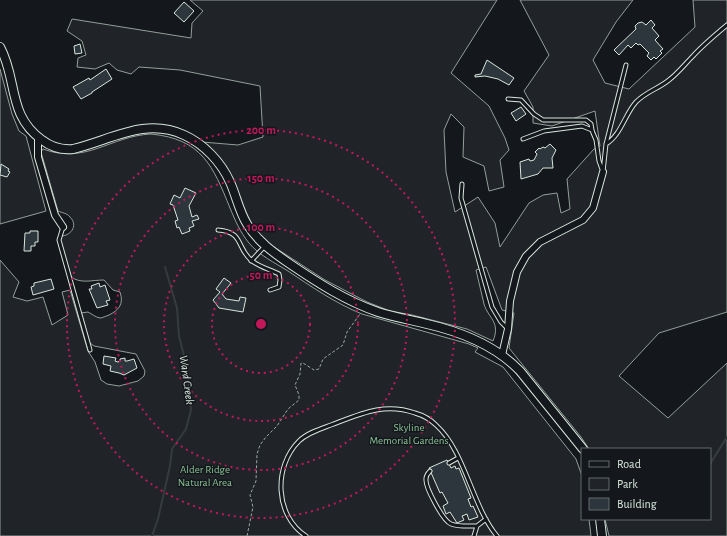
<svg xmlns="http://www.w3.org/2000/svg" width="727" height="536" font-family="'Alegreya Sans',sans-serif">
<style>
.green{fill:#202428;stroke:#939e99}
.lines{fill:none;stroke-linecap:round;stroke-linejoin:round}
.stream{stroke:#363b3e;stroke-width:2}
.building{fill:#2c363c;stroke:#d8e6dc}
.lane-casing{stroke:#d8e6dc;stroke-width:5}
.street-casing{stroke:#d8e6dc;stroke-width:8}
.secondary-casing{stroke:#d8e6dc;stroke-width:10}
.path{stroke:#9da8a2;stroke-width:1;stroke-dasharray:3 2;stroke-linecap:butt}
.lane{stroke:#14181c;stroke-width:3}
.street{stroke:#14181c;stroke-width:6}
.secondary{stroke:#14181c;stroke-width:8}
.ring{fill:none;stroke:#c2185b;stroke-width:2;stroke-dasharray:2 4}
.labels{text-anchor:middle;stroke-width:3;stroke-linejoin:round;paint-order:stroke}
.park-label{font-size:11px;fill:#8ac095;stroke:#14181c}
.water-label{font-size:12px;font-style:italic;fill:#d8e6dc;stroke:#14181c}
.centre{fill:#c2185b;stroke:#14181c;stroke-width:2}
.ring-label{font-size:12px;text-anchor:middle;font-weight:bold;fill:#c2185b;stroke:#14181c;stroke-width:3;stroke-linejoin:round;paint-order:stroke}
</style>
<rect width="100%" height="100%" fill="#14181c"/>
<path class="green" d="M190,0H497L451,73L489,106L505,138L509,150L500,160L504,187L489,191L484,166L463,157L464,127L451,114L444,130L446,172L455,212L478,197L495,223L500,247L529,203L543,195L557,193L561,213L570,209L567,179L594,149L600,146L595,111L552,126L533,123V107L524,91L549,55L520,0H633L616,22L593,60L605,83L629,89L695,27L693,0H727V312L659,333L619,376L668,418L727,363V536H609L605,519H710V449H589L581,437L509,348L514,313L502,310L486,267L476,270C479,281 481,293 484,304C488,318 501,322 493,341L467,329L412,315L390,311L367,302L325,280L268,243L254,228L202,142L238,145L263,137L260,86L180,70L139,67L131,74L117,70L109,63L95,69L77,67L78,58L86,55L82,41L67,31L72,19L191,38L192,23L203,11Z
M0,69L12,114L19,131L26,136L46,211L0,224Z
M151,134C202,139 213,166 230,208C235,220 240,232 249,243C259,255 275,263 288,271C312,287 335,303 362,314L469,344L478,348L475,352L503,367L576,459L582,476V519H589L591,536H0V260L19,282L13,297L27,301L43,297L52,325L68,315L62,292L70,290L88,351L95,362L101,380L107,384L119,386L138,381L144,376L145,371L136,354L94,346L90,343L81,313L88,312C92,314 95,317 100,318C102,318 106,316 109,315C119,310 124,304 120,292L113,290L104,280C92,280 81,284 71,277L59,236C70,237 79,226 70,217C67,213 62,213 58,211L41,152L43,149C86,165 110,136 151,134Z"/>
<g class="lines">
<path class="stream" d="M710,464L727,437
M152,536L158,519L170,466L172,449L186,429L191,410L188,372L179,336L177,308L165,267"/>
</g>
<path class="building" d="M184,2L194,11L184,22L174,13Z
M651,20L655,25L652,28L659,36L655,40L663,49L660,51L662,53L656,59L654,57L651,60L647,56L649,53L640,44L638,45L636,43L631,48L628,45L619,55L614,50L636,29L635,26L638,23L642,22L646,25Z
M80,44L82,53L75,54L74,46Z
M487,60L514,78L509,85L498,79L485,76L475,77V75L481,74Z
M106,69L112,79L92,92V93L81,99L73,87L89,78L90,80Z
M521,107L526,114L516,121L511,113Z
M550,144L556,150L552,158L553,168H543L538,174L521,179L520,162L529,159L530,161L534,160L537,154L535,152L539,148L540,149L543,147L545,148Z
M1,164L9,169L8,171L10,172L7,177L0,175Z
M185,188L196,193L189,206L192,217L197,215L199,219L192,221L194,226L189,228L190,231L182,234L179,227L177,228L175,221L178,220L173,205L170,204L174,195L180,198Z
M30,231H38V242H35V246H31V251H24L25,233H30Z
M224,278L231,283L222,294L226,299L239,301L240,297L246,298L243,312L219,308L213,300L220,292L216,289Z
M51,279L54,289L33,295L31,287L34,286V283Z
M99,283L100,287L105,285L110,300L106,301L108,305L97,308L89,289H92L91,286Z
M104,356L116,358L115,361L118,362L120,361V359L125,358V361H127L134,359L137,368L124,375L119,373L110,371L111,366L103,364Z
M447,460L451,468L455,466L456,469L459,468L471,498L468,499L471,507L473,506L478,517L469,520L467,514L462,516L464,520L457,523L450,512L446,514L443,506L448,503L442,492L440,493L429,468Z"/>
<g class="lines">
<g class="lane-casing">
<path id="lane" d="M508,99L521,100L534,114L543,120H586L591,124L592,130
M523,139L544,131L582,126L592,130L593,133L596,140L599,161L603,172
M606,144C621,135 625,114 636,102C647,91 658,89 669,80C678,73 685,64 693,56C703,45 715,35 727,25
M603,172L606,144L626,65
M462,184L461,198L492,307L501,322L508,329
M63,227L59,240L90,350
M218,230C244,232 236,247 251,260C259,267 269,269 279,274L280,280L279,287L270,290
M251,261L265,246
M449,463L458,458
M430,471C428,473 426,475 426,479C425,487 443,521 451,524C459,527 469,526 477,526
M306,536C275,516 273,467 299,441C307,433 320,429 331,425C360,414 384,402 415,413C422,415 431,420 436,425C465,451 472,506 497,536
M474,536L477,526L486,519"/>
</g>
<g class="street-casing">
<path id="street" d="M38,138V157L55,215L63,227
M502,355L508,329L510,301L517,272L526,256L540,242L583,220L593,208L603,172"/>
</g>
<g class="secondary-casing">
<path id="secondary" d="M0,47C18,80 7,115 42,140C51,147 62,150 73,149C111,140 145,117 184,135C204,144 221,162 230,182C236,195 239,211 247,224C257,241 274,253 290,264C318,283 346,301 378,312C394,317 411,320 427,324C462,332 495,345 520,371L583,449
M600,519L602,536"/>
</g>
<path class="path" d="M247,536L253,507L250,495L256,481L257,454L260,445L266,437L277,426L288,409L299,400V395L295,385L300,374L301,363H303L314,370L319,369L323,359L343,345L347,332L360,314"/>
<use href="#lane" class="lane"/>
<use href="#street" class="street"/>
<use href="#secondary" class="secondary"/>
</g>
<g class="ring">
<circle cx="261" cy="324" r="49"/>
<circle cx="261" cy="324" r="97"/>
<circle cx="261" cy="324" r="146"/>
<circle cx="261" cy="324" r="194"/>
</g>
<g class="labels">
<g class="park-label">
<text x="409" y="431">Skyline<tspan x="409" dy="13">Memorial Gardens</tspan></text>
<text x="205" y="473">Alder Ridge<tspan x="205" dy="13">Natural Area</tspan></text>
</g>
<g class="water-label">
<text transform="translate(187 380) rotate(82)" y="4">Ward Creek</text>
</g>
</g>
<circle cx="261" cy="324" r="6" class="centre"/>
<g class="ring-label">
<text x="261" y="134">200 m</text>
<text x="261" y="182">150 m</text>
<text x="261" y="231">100 m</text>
<text x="261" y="279">50 m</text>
</g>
<rect x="581" y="448" width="130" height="72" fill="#14181c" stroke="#626a69"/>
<rect x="589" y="461" width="20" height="6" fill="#14181c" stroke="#626a69"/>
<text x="617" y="468" font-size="12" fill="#d8e6dc">Road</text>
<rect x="589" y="478" width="20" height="12" fill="#202428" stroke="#626a69"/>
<text x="617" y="488" font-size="12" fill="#d8e6dc">Park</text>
<rect x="589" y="498" width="20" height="12" fill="#2c363c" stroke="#626a69"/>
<text x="617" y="508" font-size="12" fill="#d8e6dc">Building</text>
</svg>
